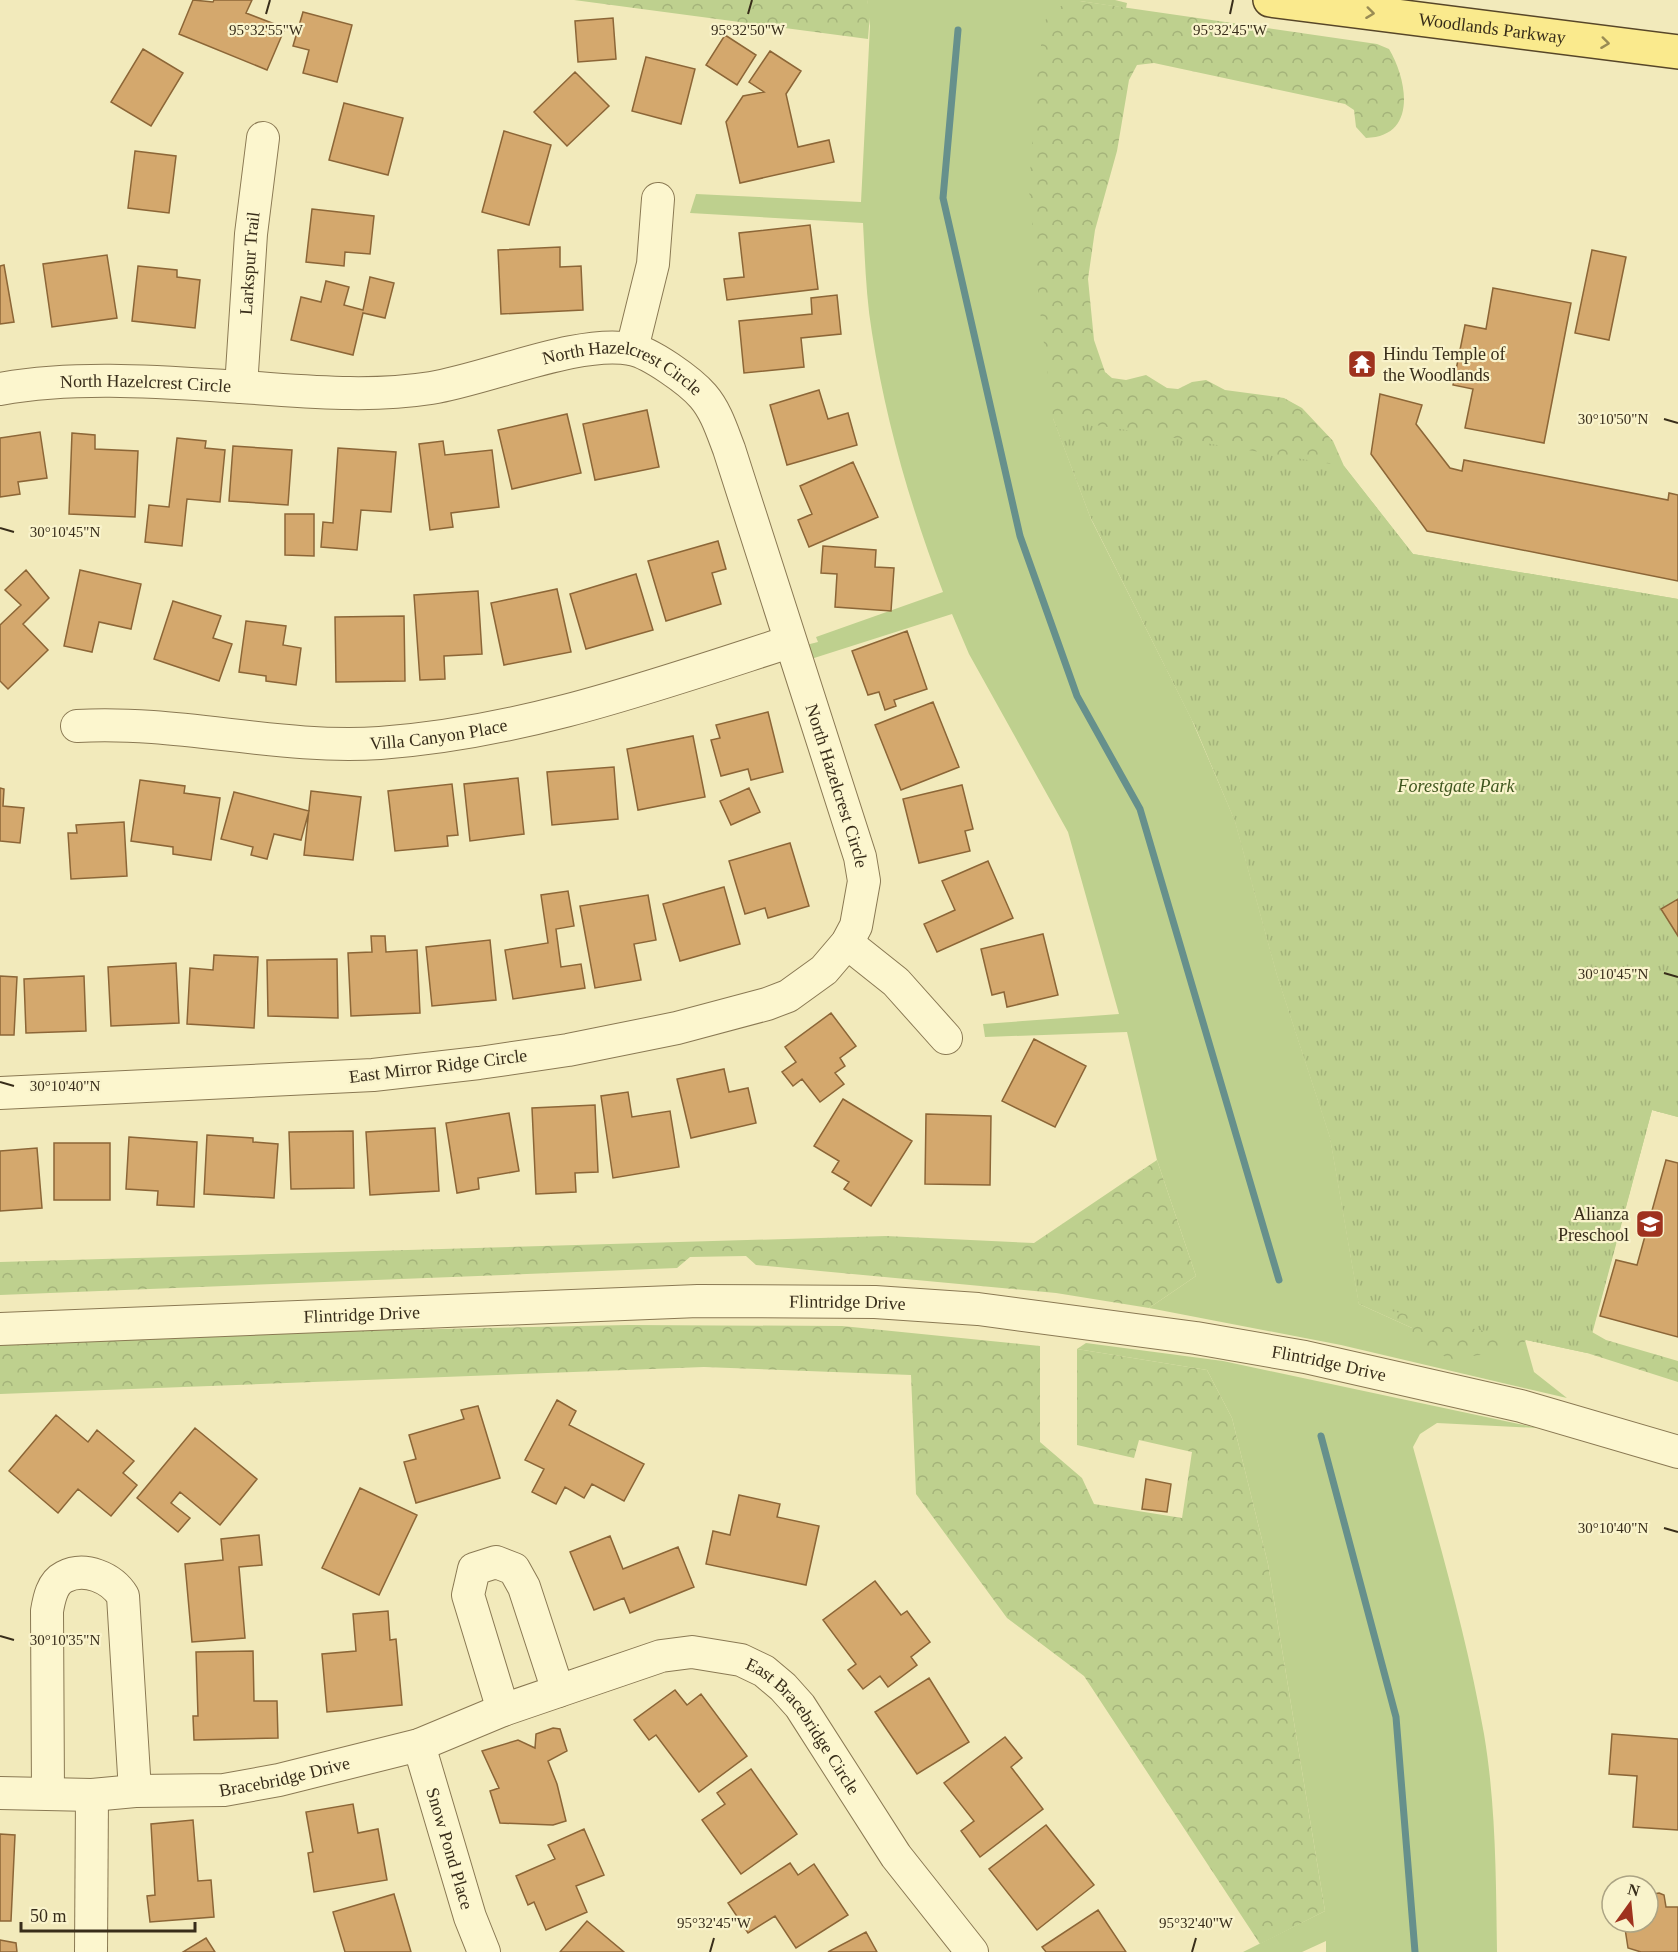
<svg xmlns="http://www.w3.org/2000/svg" width="1678" height="1952" font-family="Georgia,serif">
<style>
.grass{fill:#bed08e}
.forest{fill:url(#forest-crowns)}
.park{fill:url(#park-tufts)}
.lines{fill:none;stroke-linecap:round;stroke-linejoin:round}
.stream{stroke:#66908c;stroke-width:7}
.building{fill:#d4a86d;stroke:#8c6637;stroke-width:1.5}
.minor-casing{stroke:#8a7953;stroke-width:34}
.major-casing{stroke:#574628;stroke-width:36}
.minor{stroke:#fcf6ce;stroke-width:32}
.major{stroke:#faea8d;stroke-width:33}
.oneway{stroke:#998c54}
.ticks{fill:none;stroke:#382d1a;stroke-width:2}
.labels{text-anchor:middle;stroke-width:4.5;stroke-linejoin:round;paint-order:stroke}
.street-label{font-size:18px;fill:#382d1a;stroke:#f9f3cb}
.poi-label{font-size:18px;fill:#382d1a;stroke:#f9f3cb;text-anchor:start}
.park-label{font-size:18px;font-style:italic;fill:#3f561e;stroke:#f9f3cb}
.ticks-label{font-size:15px;text-anchor:middle;fill:#382d1a;stroke:#f9f3cb;stroke-width:4.5;stroke-linejoin:round;paint-order:stroke}
</style>
<defs>
<pattern id="forest-crowns" width="20" height="18" patternUnits="userSpaceOnUse" patternTransform="scale(1.5)"><rect width="20" height="18" fill="#bed08e"/><path d="M2 6a3 3 0 1 1 6 0M12 15a3 3 0 1 1 6 0" fill="none" stroke="#a4b37a"/></pattern>
<pattern id="park-tufts" width="24" height="20" patternUnits="userSpaceOnUse" patternTransform="scale(1.5)"><rect width="24" height="20" fill="#bed08e"/><path d="M3 7l-1-3M5 7V3M7 7l1-3M15 17l-1-3M17 17v-4M19 17l1-3" fill="none" stroke="#a4b37a"/></pattern>
</defs>
<rect width="100%" height="100%" fill="#f2eabb"/>
<path class="grass" d="M867,0H1115L1127,3L1126,8L1080,1L1053,418L1091,519L1191,718L1235,821L1277,975L1330,1137L1359,1304L1412,1328L1525,1340L1534,1372L1567,1398L1341,1345L1149,1308L1196,1276L1157,1160L1127,1032L985,1037L983,1024L1119,1014L1068,832L969,654L952,614L811,659L806,645L818,642L816,637L943,592C911,508 886,422 872,333C866,297 865,260 863,223L690,213L696,194L861,202L870,26Z
M1086,1343L1223,1361L1538,1428L1437,1423L1420,1434L1413,1447C1439,1542 1467,1637 1484,1734C1496,1805 1496,1880 1497,1952H1326V1941L1302,1952H1243L1325,1911L1268,1564L1232,1418L1207,1370L1077,1349Z"/>
<path class="forest" d="M574,0H867L870,13L868,39Z
M1080,1L1377,44L1389,49C1408,81 1417,137 1366,138L1356,127L1354,110L1345,104L1154,63L1137,65L1129,80L1117,151L1095,230L1088,279L1094,340L1105,372L1112,378L1126,380L1146,375L1167,388L1178,389L1192,382L1206,380L1225,390L1284,398L1302,408L1333,441L1344,466L1413,554L1678,599V1117L1652,1110L1592,1332L1606,1340L1678,1361V1382L1587,1353L1526,1340L1516,1350L1452,1359L1414,1345L1412,1328L1359,1304L1330,1137L1277,975L1235,821L1195,726L1090,516L1053,418L1040,311L1029,189L1036,82L1044,23L1049,13L1063,5Z
M1157,1160L1196,1276L1149,1308L1056,1293L756,1265L746,1256L690,1257L677,1268L0,1295V1262L886,1236L1034,1243Z
M629,1325L842,1326L1040,1346V1442L1082,1478L1094,1504L1182,1518L1192,1452L1139,1440L1134,1458L1077,1445V1349L1207,1370L1232,1418L1268,1564L1325,1911L1260,1944L1084,1676L1007,1618L916,1494L911,1375L704,1367L0,1394V1345L347,1331Z"/>
<path class="park" d="M1053,418L1344,466L1413,554L1678,599V1117L1652,1110L1587,1353L1359,1304L1330,1137L1277,975L1235,821L1195,726L1090,516Z"/>
<g class="lines">
<path class="stream" d="M958,30L943,198L1020,536L1077,696L1140,809L1279,1280
M1321,1436L1396,1717L1415,1952"/>
</g>
<path class="building" d="M193,0L213,2L214,0H252L246,13L285,28L267,70L179,34Z
M303,12L352,25L337,82L303,73L309,50L293,46Z
M613,18L616,59L578,62L575,21Z
M725,35L756,55L737,85L706,65Z
M143,49L183,73L151,126L111,102Z
M770,51L801,71L786,94L798,147L829,140L834,162L740,183L726,122L743,96L764,92L749,82Z
M646,57L695,69L681,124L632,111Z
M575,72L609,106L567,146L534,112Z
M344,103L403,118L388,175L329,160Z
M504,131L551,145L529,225L482,212Z
M135,151L176,156L169,213L128,208Z
M312,209L374,216L370,254L345,252L344,266L306,262Z
M810,225L818,289L727,300L724,279L744,277L739,233Z
M560,247V267L581,266L583,310L501,314L498,250Z
M1592,250L1626,257L1609,340L1575,333Z
M107,255L117,318L52,327L43,264Z
M4,265L14,322L0,324V266Z
M138,266L177,270V277L200,280L195,328L132,321Z
M370,277L394,283L385,318L363,313L353,355L291,340L301,297L321,302L326,281L349,287L344,305L363,310Z
M1493,288L1571,303L1544,443L1465,428L1473,389L1453,385L1465,325L1486,329Z
M837,295L841,334L801,338L804,367L744,373L739,321L812,314L811,298Z
M819,390L828,419L848,413L857,445L787,465L770,405Z
M1380,394L1422,405L1416,424L1450,468L1462,471L1464,460L1668,500L1669,493L1678,495V581L1427,531L1371,454Z
M647,410L659,467L595,480L583,424Z
M567,414L581,473L512,489L498,430Z
M40,432L47,478L18,482L20,494L0,497V438Z
M72,433L95,435V449L138,451L135,517L69,514Z
M177,438L206,441L205,448L225,450L220,502L187,499L182,546L145,542L149,505L169,507Z
M443,441L445,455L492,450L499,507L451,513L453,527L430,530L419,444Z
M233,446L292,450L288,505L229,501Z
M338,448L396,452L391,512L361,510L357,550L321,547L323,522L333,523Z
M853,462L878,517L809,547L798,520L812,514L800,486Z
M285,514H314V556L285,555Z
M718,541L726,569L712,573L721,604L666,621L648,561Z
M823,546L876,550L875,567L894,568L891,611L835,607L837,574L821,573Z
M26,570L49,598L23,624L48,650L8,689L0,681V625L21,605L5,590Z
M80,570L141,584L131,629L99,622L92,652L64,646Z
M636,574L653,630L586,649L570,594Z
M557,589L571,652L504,665L491,603Z
M478,591L482,654L444,656L445,679L420,680L414,595Z
M173,601L221,616L213,638L232,644L219,681L154,659Z
M404,616L405,681L336,682L335,617Z
M246,621L286,626L283,645L301,648L296,685L266,681V676L239,672Z
M907,631L927,689L894,700L896,706L885,710L879,692L868,695L852,651Z
M933,702L959,767L901,790L875,725Z
M768,712L783,772L751,780L748,769L721,776L711,740L720,738L716,725Z
M693,736L705,797L638,810L627,749Z
M614,767L618,819L552,825L547,772Z
M518,778L524,834L470,841L464,784Z
M140,780L185,786L184,793L220,798L211,860L173,854V847L131,841Z
M452,784L458,835L447,836L448,846L395,851L388,791Z
M962,785L973,829L965,831L970,851L919,863L903,799Z
M0,788L4,789L3,806L24,808L20,843L0,841Z
M749,788L760,812L731,825L720,801Z
M311,791L361,797L353,860L304,855Z
M234,792L309,811L301,840L274,834L267,859L251,855L253,847L221,839Z
M124,822L127,876L71,879L68,833H77L76,825Z
M790,843L809,906L768,918L765,908L745,914L729,861Z
M988,861L1013,918L937,952L924,924L955,910L942,881Z
M724,887L740,944L680,961L663,904Z
M568,891L574,926L556,929L561,967L581,964L585,988L513,999L505,950L548,943L541,895Z
M648,895L656,940L634,944L641,980L595,988L580,906Z
M1678,899V936L1661,909Z
M1043,934L1058,995L1007,1007L1004,992L992,995L981,949Z
M371,936H385L386,952L417,950L420,1013L351,1016L348,953L372,952Z
M490,940L496,1000L432,1006L426,947Z
M214,955L258,957L254,1028L187,1024L190,968L213,970Z
M337,959L338,1018L268,1016L267,960Z
M176,963L179,1023L111,1026L108,967Z
M0,976L17,977L14,1035H0Z
M84,976L86,1031L26,1033L24,979Z
M831,1013L856,1046L840,1058L845,1066L835,1073L844,1084L820,1102L802,1079L793,1086L782,1072L796,1062L785,1047Z
M1034,1039L1086,1066L1055,1127L1002,1101Z
M724,1069L729,1092L748,1088L756,1123L691,1138L677,1079Z
M628,1092L632,1117L670,1111L679,1167L613,1178L601,1096Z
M843,1099L912,1141L871,1206L844,1189L849,1182L832,1172L839,1161L814,1146Z
M595,1105L598,1172L575,1173L576,1192L536,1194L532,1108Z
M509,1113L519,1171L478,1178L479,1189L457,1193L446,1123Z
M926,1114L991,1116L990,1185L925,1184Z
M435,1128L439,1191L370,1195L366,1132Z
M353,1131L354,1188L291,1189L289,1132Z
M207,1135L253,1138V1142L278,1144L274,1198L204,1194Z
M129,1137L197,1142L194,1207L157,1205L158,1191L126,1189Z
M54,1143H110V1200H54Z
M37,1148L42,1208L0,1211V1151Z
M1666,1160L1678,1163V1337L1600,1316L1616,1260L1637,1265Z
M557,1400L576,1411L569,1425L644,1464L624,1501L592,1484L584,1498L565,1487L556,1504L532,1492L544,1469L525,1460Z
M478,1406L500,1478L416,1503L404,1462L416,1459L409,1435L464,1419L461,1410Z
M56,1415L88,1442L97,1430L134,1461L123,1473L137,1485L111,1516L78,1489L58,1513L9,1471Z
M195,1428L257,1479L220,1525L180,1492L171,1503L190,1518L178,1532L137,1498Z
M1146,1479L1171,1484L1167,1512L1142,1509Z
M360,1488L417,1515L379,1595L322,1568Z
M739,1495L780,1504L777,1517L819,1526L806,1585L706,1564L713,1531L730,1535Z
M259,1535L262,1565L239,1567L245,1638L192,1642L185,1564L223,1560L221,1539Z
M610,1536L623,1569L678,1547L694,1587L630,1613L624,1598L594,1610L570,1552Z
M875,1581L901,1615L907,1611L930,1642L911,1657L917,1665L888,1687L880,1676L863,1689L848,1670L856,1664L823,1620Z
M388,1611L390,1640L396,1639L402,1705L327,1712L322,1654L356,1651L353,1614Z
M253,1651L254,1701H277L278,1738L194,1740L193,1716H198L196,1652Z
M929,1678L969,1742L917,1774L875,1712Z
M675,1690L687,1705L701,1694L747,1756L699,1792L656,1735L649,1740L634,1720Z
M553,1728L560,1729L567,1751L548,1761L557,1784L566,1821L553,1825L500,1823L490,1791L499,1788L482,1751L518,1740L535,1748L536,1734Z
M1612,1734L1678,1739V1830L1633,1827L1637,1776L1609,1774Z
M1005,1737L1022,1758L1011,1767L1043,1809L980,1857L961,1831L974,1821L944,1783Z
M751,1769L797,1834L741,1874L702,1820L725,1804L717,1793Z
M353,1804L358,1833L378,1829L387,1880L314,1892L308,1853L313,1852L306,1812Z
M193,1820L198,1881L211,1880L214,1917L150,1922L147,1896L155,1895L151,1824Z
M1046,1825L1094,1885L1037,1930L989,1869Z
M584,1829L604,1875L576,1886L587,1912L546,1930L534,1902L528,1905L516,1876L555,1859L548,1845Z
M0,1834L15,1835L11,1921H0Z
M790,1863L798,1875L814,1864L848,1915L796,1948L775,1916L748,1933L728,1903Z
M1659,1893L1664,1895L1666,1907H1678V1952H1641L1628,1948L1624,1922H1648V1895Z
M394,1894L411,1952H345L333,1912Z
M1098,1910L1126,1952H1046L1042,1947Z
M587,1921L624,1952H560Z
M866,1932L877,1952H828Z
M206,1938L215,1952H183Z
M0,1940L16,1943L17,1952H0Z"/>
<g class="lines">
<g class="minor-casing">
<g id="minor">
<path d="M632,349L653,264L658,199"/>
<path id="s1" d="M241,387L251,234L263,138"/>
<path id="s2" d="M0,389C78,375 161,382 241,387C304,391 367,398 431,388C488,379 578,339 631,349C651,353 690,381 703,396C716,411 722,431 729,449L860,857L864,881L856,926L847,943L824,970L788,996L767,1004L677,1028L568,1050L479,1063L373,1075L0,1093"/>
<path id="s3" d="M77,726C179,720 280,750 380,743C522,733 656,685 789,642"/>
<path d="M847,943L896,982L946,1038"/>
<path id="s4" d="M0,1329L698,1301L875,1302L978,1309L1196,1338L1305,1357L1521,1406L1678,1452"/>
<path d="M503,1710L468,1595L474,1569L496,1562L514,1569L524,1587L558,1691"/>
<path id="s5" d="M419,1745L470,1917L484,1952"/>
<path id="s6" d="M0,1793L92,1795L135,1791L224,1790L279,1780L419,1745L503,1710L661,1656L692,1652L741,1660L764,1671L783,1687L800,1706L896,1856L972,1952"/>
<path d="M48,1793L47,1611C49,1599 52,1583 64,1577C85,1566 112,1578 123,1596L135,1791"/>
<path d="M91,1952L92,1795"/>
</g>
</g>
<g class="major-casing">
<g id="major">
<path id="s7" d="M1270,0L1678,52"/>
</g>
</g>
<use href="#minor" class="minor"/>
<use href="#major" class="major"/>
</g>
<defs><path id="oneway-chevron" d="M-2-3.5L2.5 0L-2 3.5" fill="none" stroke-width="1.6" stroke-linecap="round" stroke-linejoin="round" transform="scale(1.5)"/></defs>
<g class="oneway">
<use href="#oneway-chevron" transform="translate(1370 13) rotate(7)"/>
<use href="#oneway-chevron" transform="translate(1605 43) rotate(7)"/>
</g>
<path class="ticks" d="M266,14L270,0M748,14L752,0M1230,14L1233,0M1664,419L1678,423M0,528L14,532M1664,973L1678,977M0,1082L14,1086M1664,1528L1678,1532M0,1636L14,1640M710,1952L714,1938M1192,1952L1196,1938"/>
<defs>
<g id="temple-square" transform="scale(1.5)"><rect x="-9" y="-9" width="18" height="18" rx="4" fill="#9f321e" stroke="#f9f3cb"/><path d="M0-6L5-2H3V0L6.5 2.5H4V6H1.5V3h-3V6H-4V2.5H-6.5L-3 0V-2H-5Z" fill="#fff"/></g>
<g id="school-square" transform="scale(1.5)"><rect x="-9" y="-9" width="18" height="18" rx="4" fill="#9f321e" stroke="#f9f3cb"/><path d="M0-5L7-2L0 1L-7-2ZM-4 1L0 2.5L4 1V4Q0 6-4 4Z" fill="#fff"/></g>
</defs>
<g fill-rule="evenodd">
<use href="#temple-square" x="1362" y="364"/>
<use href="#school-square" x="1650" y="1224"/>
</g>
<g class="labels">
<g class="street-label">
<text dy="6" stroke="none"><textPath href="#s7" startOffset="224">Woodlands Parkway</textPath></text>
<text dy="6" stroke="none"><textPath href="#s1" startOffset="124">Larkspur Trail</textPath></text>
<text dy="6" stroke="none"><textPath href="#s2" startOffset="633">North Hazelcrest Circle</textPath></text>
<text dy="6" stroke="none"><textPath href="#s2" startOffset="146">North Hazelcrest Circle</textPath></text>
<text dy="6" stroke="none"><textPath href="#s3" startOffset="363">Villa Canyon Place</textPath></text>
<text dy="6" stroke="none"><textPath href="#s2" startOffset="1137">North Hazelcrest Circle</textPath></text>
<text transform="translate(438 1066) rotate(-7)" y="6">East Mirror Ridge Circle</text>
<text dy="6" stroke="none"><textPath href="#s4" startOffset="848">Flintridge Drive</textPath></text>
<text dy="6" stroke="none"><textPath href="#s4" startOffset="362">Flintridge Drive</textPath></text>
<text dy="6" stroke="none"><textPath href="#s4" startOffset="1334">Flintridge Drive</textPath></text>
<text dy="6" stroke="none"><textPath href="#s6" startOffset="856">East Bracebridge Circle</textPath></text>
<text dy="6" stroke="none"><textPath href="#s6" startOffset="286">Bracebridge Drive</textPath></text>
<text dy="6" stroke="none"><textPath href="#s5" startOffset="108">Snow Pond Place</textPath></text>
</g>
<g class="poi-label">
<text x="1383" y="360">Hindu Temple of<tspan x="1383" dy="21">the Woodlands</tspan></text>
<text x="1629" y="1220" text-anchor="end">Alianza<tspan x="1629" dy="21">Preschool</tspan></text>
</g>
<g class="park-label">
<text x="1456" y="792">Forestgate Park</text>
</g>
</g>
<g class="ticks-label">
<text x="266" y="35">95°32'55"W</text>
<text x="748" y="35">95°32'50"W</text>
<text x="1230" y="35">95°32'45"W</text>
<text x="1613" y="424">30°10'50"N</text>
<text x="65" y="537">30°10'45"N</text>
<text x="1613" y="979">30°10'45"N</text>
<text x="65" y="1091">30°10'40"N</text>
<text x="1613" y="1533">30°10'40"N</text>
<text x="65" y="1645">30°10'35"N</text>
<text x="714" y="1928">95°32'45"W</text>
<text x="1196" y="1928">95°32'40"W</text>
</g>
<g transform="translate(1630 1904) rotate(15)"><circle r="28" fill="#f9f3cb" stroke="#aca484" stroke-width="1.5"/>
<path d="M0-4.5L10 22L0 15L-10 22Z" fill="#9f321e"/>
<text y="-9" font-size="16" font-weight="bold" text-anchor="middle" fill="#382d1a">N</text>
</g>
<path d="M21 1922v9h174v-9" fill="none" stroke="#382d1a" stroke-width="3"/>
<text x="30" y="1922" font-size="18" fill="#382d1a" stroke="#f9f3cb" stroke-width="4.5" paint-order="stroke">50 m</text>
</svg>
